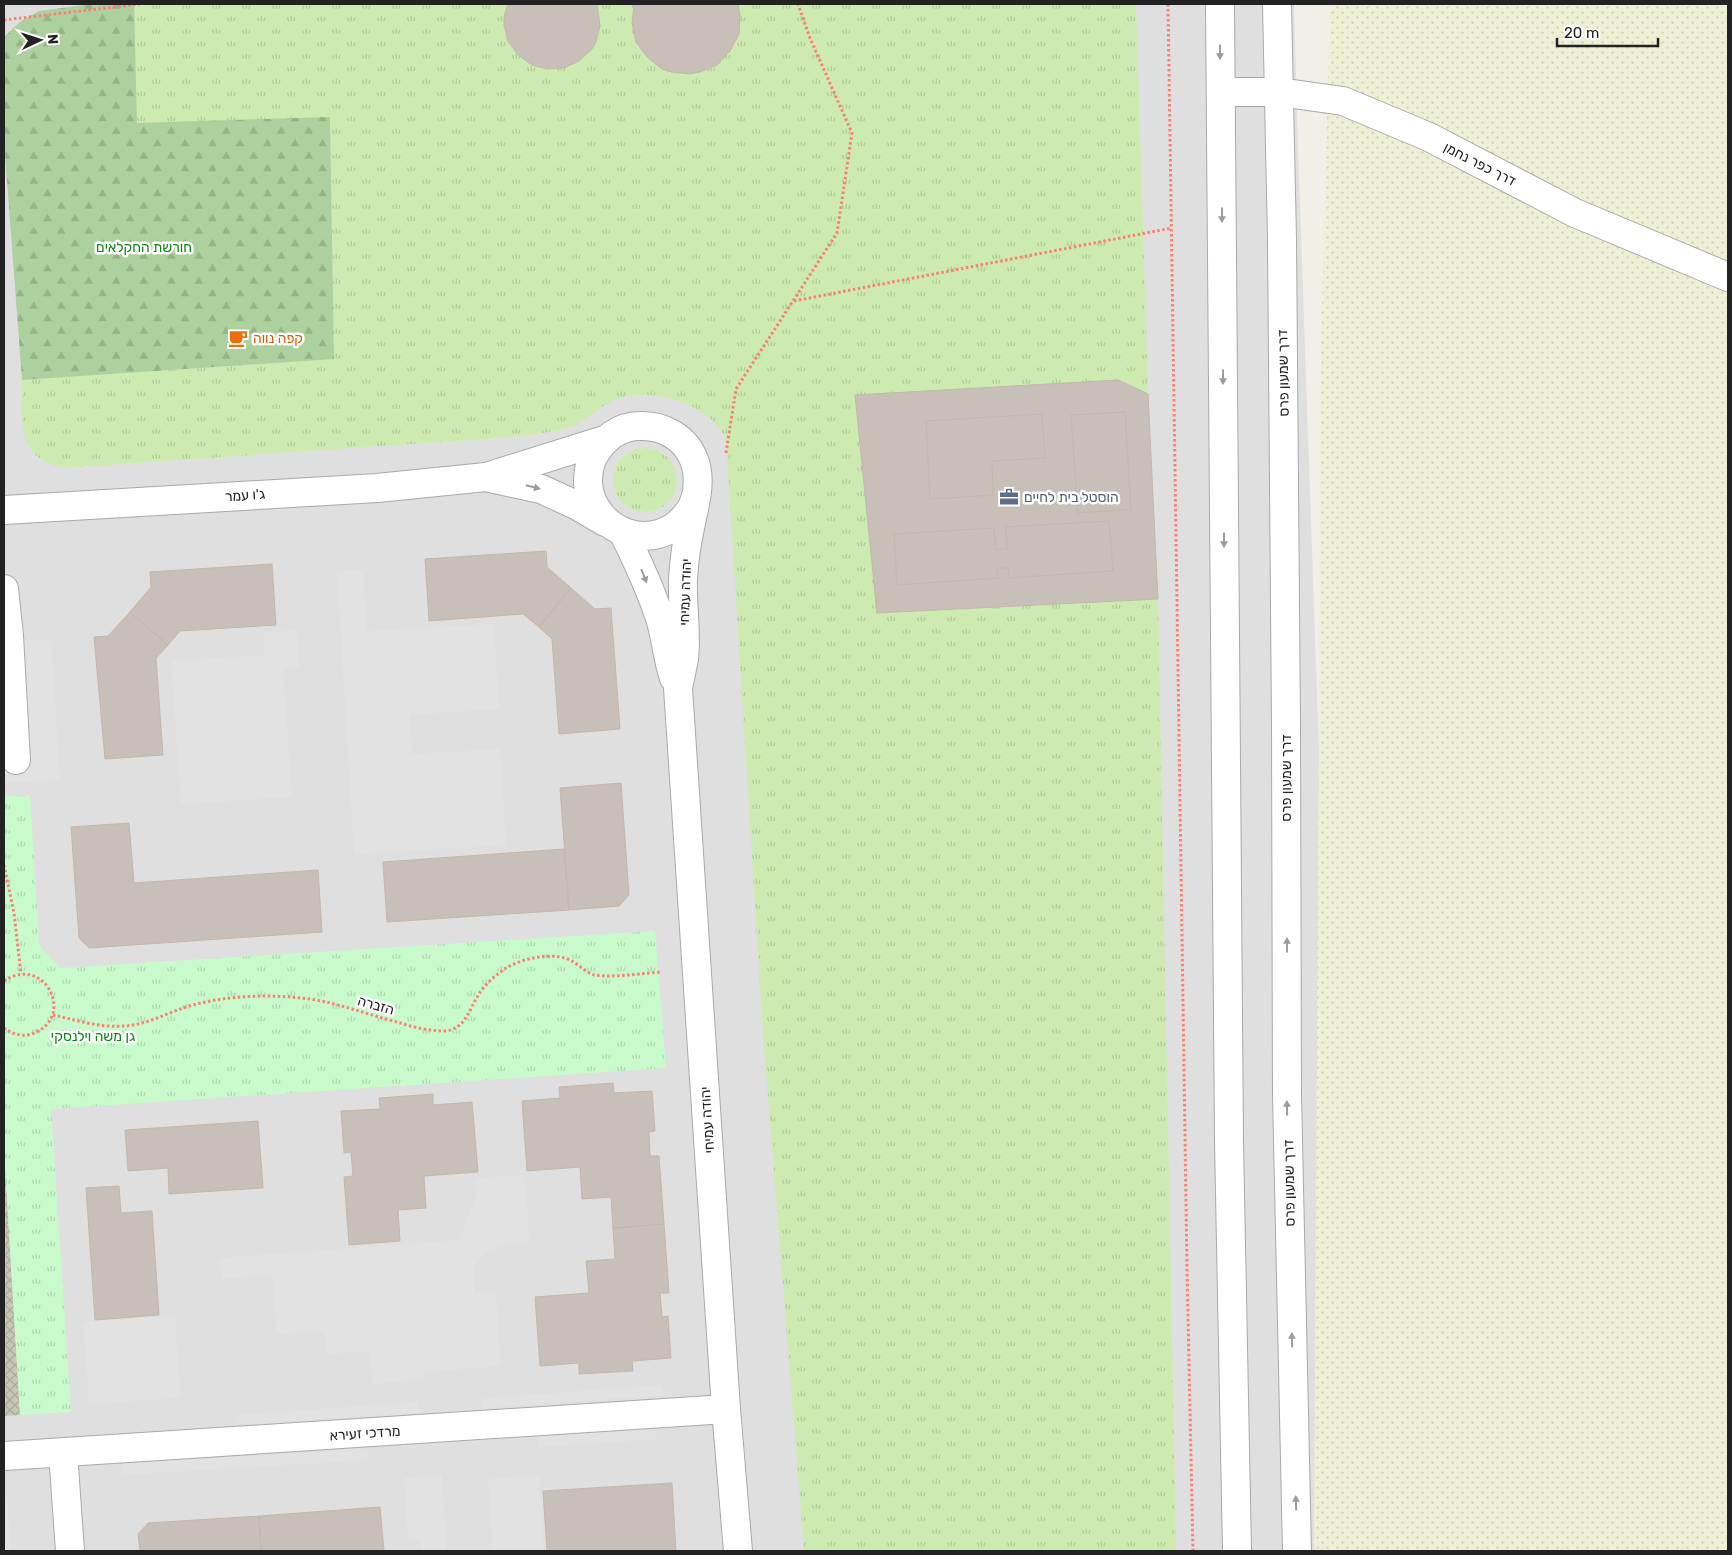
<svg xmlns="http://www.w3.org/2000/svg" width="1732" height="1555" font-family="Rubik,'Noto Sans Hebrew',sans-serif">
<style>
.residential{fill:#e0dfdf}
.construction{fill:url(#construction-cross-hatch)}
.farmland{fill:url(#farmland-dots)}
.grass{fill:url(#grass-tufts)}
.forest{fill:url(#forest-firs)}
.park{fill:url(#park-tufts)}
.parking{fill:#e2e2e2}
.building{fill:#c7bfb8;stroke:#c4b6ab}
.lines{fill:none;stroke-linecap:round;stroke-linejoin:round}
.minor-casing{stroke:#a9a9a9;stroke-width:30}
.tertiary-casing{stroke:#a9a9a9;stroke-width:30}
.path{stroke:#fa8072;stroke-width:3;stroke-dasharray:2.5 2.5;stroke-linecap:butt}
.minor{stroke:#fff;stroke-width:28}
.tertiary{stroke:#fff;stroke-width:28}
.oneway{fill:#9c9c9c}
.labels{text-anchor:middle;stroke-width:5;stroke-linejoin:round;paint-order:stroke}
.street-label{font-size:14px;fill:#222;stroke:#fff}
.park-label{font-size:14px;fill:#0c8416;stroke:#fff}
.food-label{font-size:14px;fill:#c56008;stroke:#fff;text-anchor:start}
.service-label{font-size:14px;fill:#4e5e75;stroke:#fff;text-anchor:start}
</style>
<defs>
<pattern id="construction-cross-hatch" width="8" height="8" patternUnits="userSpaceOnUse" patternTransform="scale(1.25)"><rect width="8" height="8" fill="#c7c7b4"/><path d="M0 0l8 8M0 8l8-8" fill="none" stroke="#abab9a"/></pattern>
<pattern id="farmland-dots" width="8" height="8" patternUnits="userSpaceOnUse" patternTransform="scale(1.25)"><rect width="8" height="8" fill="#eef0d5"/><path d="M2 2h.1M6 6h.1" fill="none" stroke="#ccceb7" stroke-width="1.8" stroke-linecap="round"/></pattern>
<pattern id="grass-tufts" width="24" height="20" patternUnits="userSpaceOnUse" patternTransform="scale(1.25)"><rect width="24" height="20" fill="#cdebb0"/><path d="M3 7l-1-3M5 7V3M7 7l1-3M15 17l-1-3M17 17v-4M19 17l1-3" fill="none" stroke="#b0c997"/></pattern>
<pattern id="forest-firs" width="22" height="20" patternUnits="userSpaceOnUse" patternTransform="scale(1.25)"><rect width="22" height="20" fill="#add19e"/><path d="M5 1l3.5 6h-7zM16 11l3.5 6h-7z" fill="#95b388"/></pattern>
<pattern id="park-tufts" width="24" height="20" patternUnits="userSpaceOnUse" patternTransform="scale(1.25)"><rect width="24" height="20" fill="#c8facc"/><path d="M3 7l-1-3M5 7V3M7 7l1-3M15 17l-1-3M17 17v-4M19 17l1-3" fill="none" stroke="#acd6af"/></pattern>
</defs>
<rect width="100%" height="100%" fill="#f2efe9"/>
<path class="residential" d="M4,4H1294L1298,148L1347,1551H4Z"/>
<path class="construction" d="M4,1149L20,1415L4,1416Z"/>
<path class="farmland" d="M1330,4H1728V1551H1314L1321,347Z"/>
<path class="grass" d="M134,4H1136L1148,394L1118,380L855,395L877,613L1158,599L1176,1551H804L763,1034L726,440C714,406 655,388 623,397C601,403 592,418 573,426C554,433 532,434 512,437L63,468C13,456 23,422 22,380L334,359L330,118L136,123Z
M613 480a32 32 0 1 1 64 0a32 32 0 1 1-64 0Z"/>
<path class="forest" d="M91,4H134L137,123L330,117L334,359L22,380L4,142V37L20,22L39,11Z"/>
<path class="park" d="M30,795L39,945L60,968L655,931L666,1068L51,1109L71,1412L20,1415L4,1149V796Z"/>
<path class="parking" d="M363,570L367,631L494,624L499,709L410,715L412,754L500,749L506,845L354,854L337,571Z
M297,630L299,667L283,668L292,797L181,804L171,661L265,655L263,632Z
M51,639L60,780L4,783V642Z
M524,1175L530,1243L505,1245L484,1254L473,1269L475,1293L496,1291L501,1366L425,1372V1379L372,1384L370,1351L327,1354L325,1331L277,1334L272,1275L221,1279L220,1258L458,1240L476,1199L475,1178Z
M175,1316L181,1398L89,1404L83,1322Z
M662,1385L663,1395L483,1408V1398Z
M418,1402L419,1412L236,1425L235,1415Z
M655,1428L656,1439L539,1447L538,1435Z
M367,1449L368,1460L122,1475V1464Z
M442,1475L447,1551H422L421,1540H408L404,1478Z
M539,1475L544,1551H493L488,1479Z
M4,1499H7L11,1551H4Z"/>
<path class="building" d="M508,4H597L600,26L596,42L592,49L579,61L564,68L547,69L532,65L518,55L508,41L504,25V16Z
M634,4H738L740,15L739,34L730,51L717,65L700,72L690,74L671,72L662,69L647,57L636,42L632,23Z
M1118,380L1148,394L1158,599L877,613L855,395Z
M1125,412L1131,509L1078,513L1071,415Z
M1042,414L1045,458L992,461L993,495L930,499L926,421Z
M1109,521L1113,571L1009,578L1008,568H997L998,578L897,585L894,534L994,528L996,550L1007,549L1006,527Z
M546,551L547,567L571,588L539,627L523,614L429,621L425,559Z
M272,564L276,625L180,631L168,645L130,612L151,587L150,572Z
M571,588L595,609L611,608L620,729L559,734L552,639L539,627Z
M130,612L168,645L156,658L163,755L105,759L94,637L108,636Z
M621,783L629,895L619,906L569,910L560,788Z
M129,823L134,883L318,870L322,932L89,948L79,938L71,827Z
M564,849L569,910L387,922L383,862Z
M613,1083L614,1093L652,1091L655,1131L649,1132L650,1156H659L664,1224L613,1228L611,1197L582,1199L580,1167L527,1171L522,1101L560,1098L559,1087Z
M433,1094V1105L472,1102L478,1172L424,1176L426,1208L398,1210L400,1241L349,1245L344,1177L353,1176L351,1152L344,1153L341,1111L380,1109L379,1098Z
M258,1121L263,1188L169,1194L168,1168L128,1171L125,1130Z
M119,1186L121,1213L152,1211L159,1315L95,1320L86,1188Z
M664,1224L669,1293H660L662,1317L668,1316L671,1358L632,1361L633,1371L579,1374V1363L540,1366L535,1297L589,1293L586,1261L615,1259L613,1228Z
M672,1483L676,1551H547L543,1491Z
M380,1507L384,1551H261L259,1516Z
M259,1516L261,1551H140L138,1534L148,1523Z"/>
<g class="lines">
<g class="minor-casing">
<path id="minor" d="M1221,92H1279L1343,101L1429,137L1575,213L1728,277
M490,478L541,489L576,505L605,522
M696,496C694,502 692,509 688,513C657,556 592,534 588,483C588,475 589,465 593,457C603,439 619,426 640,426C663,425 686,438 694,460C702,480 695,503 691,523C687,541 684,560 683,579C682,605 687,633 684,659C682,669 680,678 678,688L726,1409L738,1551
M4,510L377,488L486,477L604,440
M623,532C637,560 650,588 660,618C666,637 667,658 674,678
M4,589L9,636L16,760
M63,1453L70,1551
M4,1456L726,1409"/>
</g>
<g class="tertiary-casing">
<path id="tertiary" d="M1220,4L1229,1142L1237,1551
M1277,4L1282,240L1286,726L1287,1095L1297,1551"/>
</g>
<path class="path" d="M1168,4L1187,1268L1193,1551
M4,20L140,4
M794,301L1172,228
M726,453L736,389L837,233L852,133L810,38L798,4
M4,865L14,913L21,974
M4,981C44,954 75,1015 36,1032C25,1038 14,1035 4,1028
M53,1015C76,1020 100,1028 124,1026C146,1025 167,1013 189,1006C224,996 264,994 301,998C334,1001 365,1014 397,1022C412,1027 429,1031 445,1031C466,1029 469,1009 479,994C484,985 497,974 506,968C523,958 554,951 572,961C579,965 587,973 594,975C616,978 641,973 662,972"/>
<use href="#minor" class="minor"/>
<use href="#tertiary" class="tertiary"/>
</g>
<defs><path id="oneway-solid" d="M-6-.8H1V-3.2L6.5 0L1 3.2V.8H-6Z" transform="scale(1.25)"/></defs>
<g class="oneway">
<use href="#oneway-solid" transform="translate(1220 52) rotate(90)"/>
<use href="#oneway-solid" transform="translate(1222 215) rotate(90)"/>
<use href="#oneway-solid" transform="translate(1223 377) rotate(90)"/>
<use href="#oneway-solid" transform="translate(533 487) rotate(14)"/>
<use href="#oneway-solid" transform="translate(1224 540) rotate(90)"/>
<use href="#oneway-solid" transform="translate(644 576) rotate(69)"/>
<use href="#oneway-solid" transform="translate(1287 945) rotate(-90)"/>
<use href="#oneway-solid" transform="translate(1287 1108) rotate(-91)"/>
<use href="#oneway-solid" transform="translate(1292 1340) rotate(-91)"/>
<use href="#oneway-solid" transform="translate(1296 1503) rotate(-91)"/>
</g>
<defs>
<g id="cafe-bare" transform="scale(1.5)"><path d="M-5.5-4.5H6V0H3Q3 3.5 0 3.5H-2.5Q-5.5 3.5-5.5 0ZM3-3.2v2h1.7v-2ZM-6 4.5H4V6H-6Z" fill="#e8710a" stroke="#fff" stroke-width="2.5" paint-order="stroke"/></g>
<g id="office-bare" transform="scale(1.5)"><path d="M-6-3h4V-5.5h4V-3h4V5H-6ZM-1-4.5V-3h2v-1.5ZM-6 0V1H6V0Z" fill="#5c6f8a" stroke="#fff" stroke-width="2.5" paint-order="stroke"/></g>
</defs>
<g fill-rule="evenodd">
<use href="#cafe-bare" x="238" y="338"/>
<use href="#office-bare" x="1009" y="497"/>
</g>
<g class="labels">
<g class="street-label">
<text transform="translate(1480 164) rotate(27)" y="5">דרך כפר נחמן</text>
<text transform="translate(1283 373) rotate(-91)" y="5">דרך שמעון פרס</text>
<text transform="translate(245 495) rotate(-4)" y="5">ג'ו עמר</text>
<text transform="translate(685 592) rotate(-88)" y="5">יהודה עמיחי</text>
<text transform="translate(1286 778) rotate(-90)" y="5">דרך שמעון פרס</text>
<text transform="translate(376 1005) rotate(16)" y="5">הזברה</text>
<text transform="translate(707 1120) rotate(-94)" y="5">יהודה עמיחי</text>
<text transform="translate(1289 1183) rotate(-91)" y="5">דרך שמעון פרס</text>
<text transform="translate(365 1433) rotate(-4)" y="5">מרדכי זעירא</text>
</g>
<g class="park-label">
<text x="144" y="252">חורשת החקלאים</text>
<text x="93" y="1041">גן משה וילנסקי</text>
</g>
<g class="food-label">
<text x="253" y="343">קפה נווה</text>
</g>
<g class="service-label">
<text x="1024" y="502">הוסטל בית לחיים</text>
</g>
</g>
<rect width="1732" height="1555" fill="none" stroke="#222222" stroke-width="10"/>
<g transform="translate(40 40) rotate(86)" stroke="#ffffff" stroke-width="4" paint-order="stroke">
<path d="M0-4L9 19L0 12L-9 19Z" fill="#222222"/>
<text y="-8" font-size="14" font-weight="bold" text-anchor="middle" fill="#222222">N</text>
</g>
<path d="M1557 38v8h101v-8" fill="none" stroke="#222222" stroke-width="2.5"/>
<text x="1564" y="38" font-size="15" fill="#222222" stroke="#ffffff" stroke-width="4" paint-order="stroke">20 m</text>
</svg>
